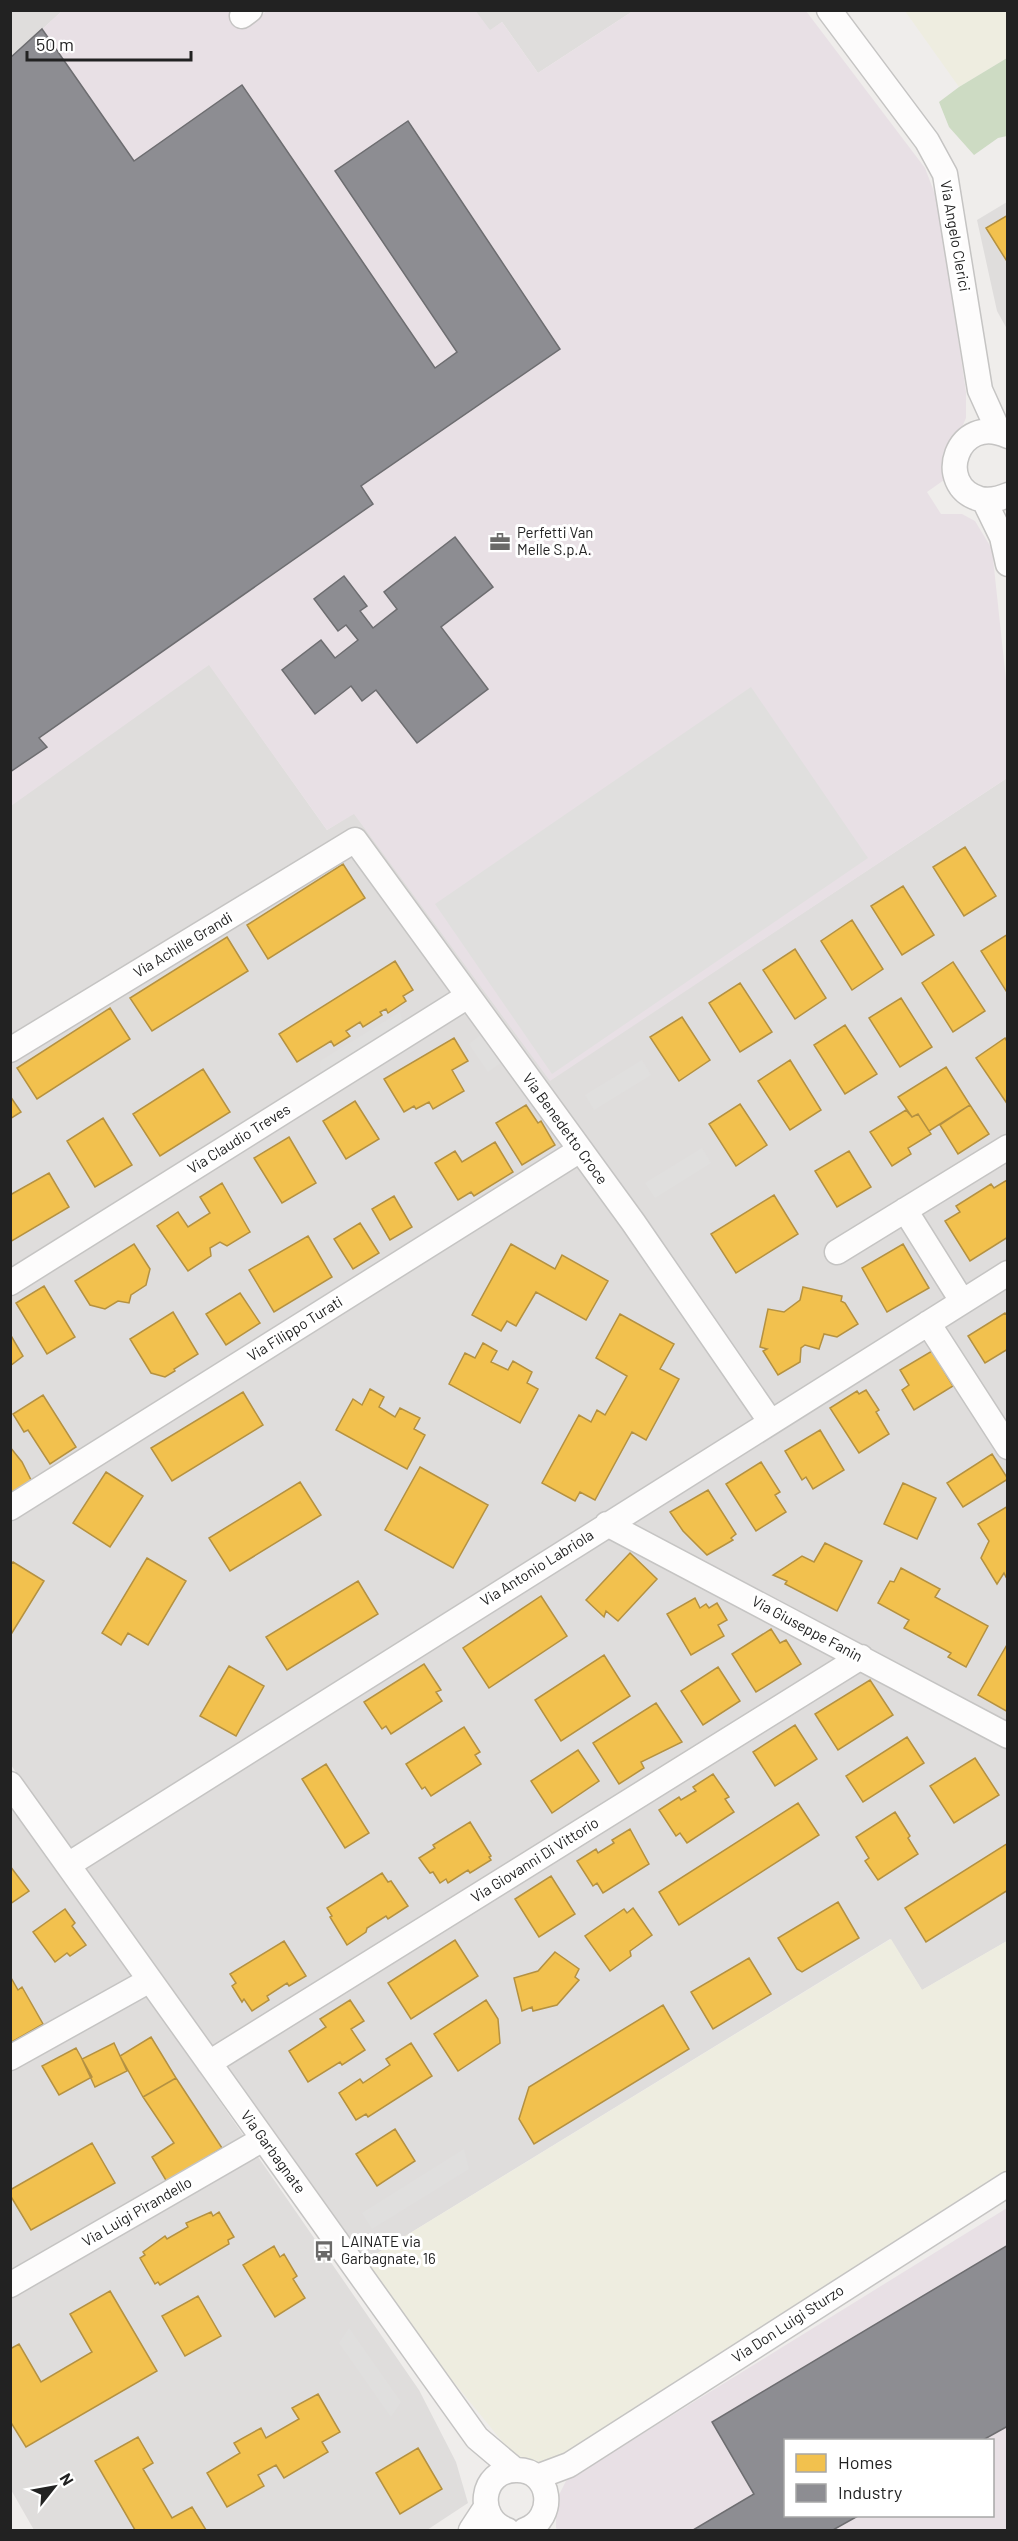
<svg xmlns="http://www.w3.org/2000/svg" width="1018" height="2541" font-family="Barlow,sans-serif">
<style>
.residential{fill:#dfdddc}
.industrial{fill:#e8e0e5;fill-rule:evenodd}
.farmland{fill:#eeede0}
.forest{fill:#cddbc3}
.parking{fill:#e0dfde}
.homes{fill:#f2c14e;stroke:#b49141;stroke-width:1.5}
.industry{fill:#8d8d92;stroke:#6d6d70;stroke-width:1.5}
.lines{fill:none;stroke-linecap:round;stroke-linejoin:round}
.minor-casing{stroke:#c5c4c3;stroke-width:27}
.minor{stroke:#fdfcfc;stroke-width:24}
.labels{text-anchor:middle;stroke-width:6;stroke-linejoin:round;paint-order:stroke}
.street-label{font-size:15px;fill:#222;stroke:#fff}
.poi-label{font-size:15px;fill:#222;stroke:#fff;text-anchor:start}
</style>
<rect width="100%" height="100%" fill="#efedeb"/>
<path class="residential" d="M11,11H62L11,58Z
M475,11H633L538,73L502,22L490,31Z
M1007,202V329L997,311L977,220Z
M209,664L327,830L354,813L550,1080L1007,778V1941L922,1990L890,1939L358,2265L11,1765L10,806Z
M10,1804L134,1977L419,2390L456,2462L468,2503L427,2530H34L10,2488Z"/>
<path class="industrial" d="M475,10L490,30L502,22L538,73L633,11H806L925,168L938,202L966,392V418L951,452L948,472L944,480L927,492L941,514H962L975,521L992,549L1007,689V778L550,1081L354,814L327,830L209,665L11,806V58L62,11H230L243,28L267,11Z
M1007,2208V2530H558L556,2528V2501L566,2481ZM786,2440H992V2516H786Z"/>
<path class="farmland" d="M905,11H1007V58L959,87Z
M891,1939L922,1990L1007,1941V2174L551,2463L526,2462L514,2456L358,2265Z"/>
<path class="forest" d="M1007,58V136L998,138L974,155L949,127L939,102L959,87Z"/>
<path class="parking" d="M751,687L868,858L552,1074L435,904Z
M400,1012L404,1027L321,1079L320,1061Z
M482,1034L502,1062L488,1072L469,1044Z
M642,1060L651,1075L594,1110L585,1095Z
M702,1148L711,1163L655,1198L645,1183Z
M464,2149L469,2169L372,2229L362,2213Z
M349,2328L401,2402L391,2417L339,2343Z"/>
<path class="homes" d="M1008,215V263L986,228Z
M965,847L996,896L964,916L933,867Z
M343,864L365,898L268,959L247,925Z
M903,886L934,935L902,955L871,906Z
M852,920L883,969L852,990L821,941Z
M1008,934V994L981,951Z
M227,937L248,971L152,1031L130,998Z
M795,949L826,998L795,1019L763,970Z
M395,961L413,990L403,996L406,1001L388,1013L386,1009L380,1012L382,1015L363,1027L360,1022L346,1031L350,1036L334,1046L331,1041L297,1062L279,1034Z
M953,962L985,1011L953,1032L922,983Z
M740,983L772,1032L740,1052L709,1003Z
M901,998L932,1047L900,1067L869,1018Z
M110,1008L130,1039L37,1099L17,1068Z
M682,1017L710,1060L679,1081L650,1037Z
M845,1025L877,1074L845,1094L814,1045Z
M454,1038L468,1061L452,1070L464,1091L433,1109L429,1102L416,1109L414,1106L404,1112L384,1079Z
M1005,1038L1008,1043V1105L976,1058Z
M790,1060L821,1110L790,1130L758,1081Z
M946,1067L970,1105L929,1131L918,1114L912,1117L898,1097Z
M203,1069L230,1112L160,1156L133,1114Z
M10,1096L21,1112L10,1119Z
M355,1101L379,1139L346,1159L323,1121Z
M740,1104L767,1145L736,1166L709,1124Z
M526,1105L538,1123L541,1121L555,1145L522,1165L496,1123Z
M970,1105L989,1134L958,1154L940,1125Z
M906,1110L912,1117L918,1114L931,1134L908,1148L911,1154L892,1166L870,1132Z
M103,1118L132,1165L95,1187L67,1141Z
M289,1137L316,1183L282,1203L254,1158Z
M495,1142L513,1172L474,1196L471,1192L458,1200L435,1163L455,1151L462,1162Z
M849,1151L871,1187L837,1207L815,1171Z
M49,1173L69,1207L10,1242V1195Z
M1007,1180L1008,1237L970,1261L945,1221L960,1212L956,1206L991,1184L994,1188Z
M222,1183L250,1232L227,1246L220,1242L210,1248L211,1256L188,1271L157,1226L178,1212L188,1227L210,1213L200,1197Z
M774,1195L798,1234L736,1273L711,1234Z
M394,1196L412,1227L390,1240L372,1209Z
M360,1223L379,1253L353,1269L334,1239Z
M308,1236L332,1277L274,1312L249,1270Z
M134,1244L150,1269L146,1285L131,1295L129,1303L118,1301L105,1309L90,1305L75,1281Z
M511,1244L555,1269L562,1255L608,1281L586,1320L536,1292L516,1326L507,1321L501,1331L472,1315Z
M903,1244L929,1288L887,1312L862,1268Z
M44,1286L75,1337L47,1354L16,1303Z
M803,1287L842,1296L841,1301L845,1303L858,1324L837,1337L824,1334L819,1349L805,1345L801,1348L800,1362L778,1375L763,1351L767,1349L760,1347L768,1309L784,1312L800,1300Z
M240,1293L260,1323L226,1345L206,1314Z
M173,1312L198,1354L174,1369L175,1371L165,1377L151,1373L130,1339Z
M1005,1313L1008,1316V1349L985,1363L968,1336Z
M620,1314L674,1344L660,1369L679,1379L646,1440L632,1432L595,1500L580,1492L575,1501L542,1483L579,1415L591,1422L597,1410L605,1415L627,1376L596,1358Z
M10,1334L23,1356L10,1366Z
M483,1343L497,1351L491,1362L508,1370L513,1361L532,1372L527,1383L538,1389L520,1423L449,1384L465,1353L475,1358Z
M932,1351L953,1386L914,1410L902,1390L909,1385L900,1370Z
M370,1389L384,1397L379,1407L395,1417L400,1408L420,1418L414,1429L425,1435L407,1469L336,1430L353,1399L362,1405Z
M866,1390L879,1410L876,1412L889,1434L859,1453L830,1408L857,1391L859,1394Z
M243,1392L263,1425L172,1481L151,1448Z
M43,1395L76,1447L50,1464L28,1430L24,1432L13,1414Z
M820,1430L844,1470L813,1489L806,1477L802,1480L785,1451Z
M10,1447L22,1462L32,1482L10,1495Z
M992,1454L1008,1479L963,1507L947,1483Z
M761,1462L780,1492L775,1495L786,1512L756,1531L726,1484Z
M420,1467L488,1505L453,1568L385,1530Z
M106,1472L143,1496L110,1547L73,1523Z
M300,1482L321,1515L230,1571L209,1538Z
M903,1483L936,1498L917,1539L884,1524Z
M708,1490L736,1534L731,1538L733,1540L707,1555L683,1531L670,1512Z
M1008,1506V1575L1006,1577L1004,1573L997,1584L981,1558L989,1541L978,1524Z
M825,1543L862,1561L837,1611L785,1584L787,1581L773,1575L802,1556L814,1562Z
M630,1553L657,1579L618,1621L606,1611L604,1617L586,1600Z
M147,1558L186,1581L148,1645L128,1633L121,1645L102,1633Z
M13,1562L44,1581L10,1636V1565Z
M901,1568L940,1589L935,1597L988,1626L966,1667L948,1657L951,1653L904,1628L909,1620L878,1603L890,1581L894,1582Z
M358,1581L378,1614L287,1670L266,1637Z
M541,1596L567,1636L489,1688L463,1648Z
M695,1598L700,1608L706,1604L709,1608L717,1603L727,1620L718,1625L724,1636L691,1655L667,1614Z
M771,1629L780,1643L786,1640L801,1664L756,1692L732,1654Z
M1008,1643V1712L978,1695Z
M604,1655L630,1696L561,1741L535,1700Z
M424,1664L441,1690L436,1692L442,1701L391,1734L386,1726L382,1729L364,1702Z
M229,1666L264,1686L236,1736L200,1716Z
M718,1667L740,1701L703,1725L681,1691Z
M870,1680L893,1715L838,1750L815,1714Z
M656,1703L682,1742L641,1762L644,1768L619,1784L593,1743Z
M795,1725L817,1759L775,1786L753,1752Z
M464,1727L480,1752L475,1755L481,1764L431,1796L425,1787L422,1789L406,1764Z
M907,1737L924,1763L863,1802L846,1776Z
M578,1750L599,1781L552,1813L531,1781Z
M975,1758L999,1795L954,1823L930,1786Z
M326,1764L369,1833L345,1848L302,1779Z
M713,1774L729,1797L725,1799L734,1812L687,1843L680,1833L676,1836L659,1810L679,1797L681,1800L696,1791L693,1787Z
M798,1803L819,1835L679,1925L659,1892Z
M895,1812L910,1836L908,1838L918,1854L878,1880L865,1861L869,1858L856,1837Z
M470,1822L491,1856L489,1857L491,1860L470,1873L468,1870L448,1883L446,1879L440,1883L433,1872L430,1873L419,1858L435,1848L433,1845Z
M630,1829L649,1864L603,1893L597,1883L593,1886L577,1861L596,1849L598,1853L614,1843L612,1840Z
M1008,1843V1890L926,1942L905,1908Z
M10,1866L29,1891L10,1904Z
M382,1873L388,1882L391,1881L408,1906L388,1919L386,1916L367,1928L366,1932L347,1945L330,1917L332,1916L327,1908Z
M551,1876L575,1914L539,1937L515,1899Z
M838,1902L859,1938L802,1972L797,1969L778,1938Z
M633,1908L652,1935L630,1951L631,1956L610,1971L585,1936L624,1909L627,1913Z
M65,1909L75,1923L72,1926L86,1945L70,1956L67,1953L55,1962L33,1932Z
M455,1940L478,1976L411,2019L388,1983Z
M284,1941L306,1976L289,1986L287,1983L267,1996L269,2000L252,2011L244,1999L242,2002L232,1986L236,1983L230,1974Z
M555,1952L579,1969L575,1977L579,1980L557,2005L533,2011L532,2007L522,2011L514,1978L538,1971Z
M749,1958L771,1994L713,2029L691,1992Z
M10,1976L18,1990L22,1987L43,2024L10,2043Z
M350,2000L364,2021L351,2029L365,2050L342,2065L340,2062L308,2082L289,2051L326,2027L320,2019Z
M486,2000L498,2019L500,2043L458,2071L434,2034Z
M663,2005L689,2049L534,2144L519,2119L529,2087Z
M151,2037L176,2078L143,2097L120,2056Z
M114,2043L127,2071L95,2087L82,2059Z
M411,2043L432,2076L368,2117L366,2114L356,2120L339,2093L360,2079L363,2083L390,2065L386,2059Z
M76,2048L92,2077L59,2095L42,2066Z
M176,2078L222,2148L167,2182L152,2157L174,2143L143,2097Z
M395,2129L415,2161L377,2186L356,2154Z
M92,2143L115,2183L31,2230L10,2195V2190Z
M211,2212L213,2216L219,2212L234,2237L228,2240L229,2244L160,2285L158,2282L155,2284L140,2258L145,2255L143,2252L165,2236L167,2239L188,2227L186,2223Z
M274,2246L280,2257L284,2254L297,2276L293,2279L305,2298L275,2317L243,2265Z
M110,2291L157,2371L26,2447L10,2421V2349L19,2344L41,2382L92,2352L70,2314Z
M198,2296L221,2336L185,2356L162,2316Z
M318,2394L340,2432L322,2442L328,2452L284,2478L276,2465L258,2475L264,2486L227,2507L207,2473L240,2453L234,2443L261,2428L266,2438L299,2419L292,2408Z
M138,2437L153,2463L143,2469L172,2518L192,2507L206,2530H135L95,2461Z
M418,2448L442,2489L400,2514L376,2473Z"/>
<path class="industry" d="M42,29L134,161L242,85L435,368L457,352L335,171L408,121L560,349L361,486L373,504L39,738L47,747L10,772V58Z
M455,537L493,587L441,627L488,689L417,743L376,690L362,701L351,686L315,714L282,670L321,640L335,658L358,640L346,625L338,631L314,599L344,576L367,606L360,611L373,628L397,609L384,592Z
M1008,2245V2426L983,2440H786V2516H858L833,2530H693L754,2494L712,2422Z"/>
<g class="lines">
<g class="minor-casing">
<path id="minor" d="M829,10L927,141L945,174L980,390L999,432
M242,16L250,10
M1008,436C957,412 933,486 980,499C990,501 999,499 1008,495
M984,500L1002,537L1008,564
M10,1050L355,840L633,1222L770,1421
M905,1210L962,1301
M837,1252L1008,1147
M10,1283L468,996
M928,1323L1008,1447
M10,1508L580,1150
M607,1524L1008,1736
M10,1784L477,2438L515,2470
M68,1865L1008,1273
M10,2058L150,1980
M209,2063L861,1657
M10,2285L263,2139
M537,2477L569,2465L1008,2184
M471,2530L486,2507
M507,2530C475,2519 480,2470 516,2470C552,2469 557,2519 525,2530"/>
</g>
<use href="#minor" class="minor"/>
</g>
<defs>
<g id="office-bare" transform="scale(1.62)"><path d="M-6-3h4V-5.5h4V-3h4V5H-6ZM-1-4.5V-3h2v-1.5ZM-6 0V1H6V0Z" fill="#6a6968" stroke="#fff" stroke-width="2.5" paint-order="stroke"/></g>
<g id="bus-bare" transform="scale(1.62)"><path d="M-5-6H5V4H4V6H2V4H-2V6H-4V4H-5ZM-3.5-4V0h7V-4ZM-3.5 1.2v1.5H-2V1.2ZM2 1.2v1.5H3.5V1.2Z" fill="#6a6968" stroke="#fff" stroke-width="2.5" paint-order="stroke"/></g>
</defs>
<g fill-rule="evenodd">
<use href="#office-bare" x="500" y="542"/>
<use href="#bus-bare" x="324" y="2251"/>
</g>
<g class="labels">
<g class="street-label">
<text transform="translate(955 236) rotate(80)" y="5">Via Angelo Clerici</text>
<text transform="translate(183 945) rotate(-31)" y="5">Via Achille Grandi</text>
<text transform="translate(565 1129) rotate(54)" y="5">Via Benedetto Croce</text>
<text transform="translate(239 1139) rotate(-32)" y="5">Via Claudio Treves</text>
<text transform="translate(295 1329) rotate(-32)" y="5">Via Filippo Turati</text>
<text transform="translate(537 1568) rotate(-32)" y="5">Via Antonio Labriola</text>
<text transform="translate(807 1629) rotate(28)" y="5">Via Giuseppe Fanin</text>
<text transform="translate(535 1860) rotate(-32)" y="5">Via Giovanni Di Vittorio</text>
<text transform="translate(273 2152) rotate(54)" y="5">Via Garbagnate</text>
<text transform="translate(137 2212) rotate(-30)" y="5">Via Luigi Pirandello</text>
<text transform="translate(788 2324) rotate(-33)" y="5">Via Don Luigi Sturzo</text>
</g>
<g class="poi-label">
<text x="517" y="538">Perfetti Van<tspan x="517" dy="17">Melle S.p.A.</tspan></text>
<text x="341" y="2247">LAINATE via<tspan x="341" dy="17">Garbagnate, 16</tspan></text>
</g>
</g>
<rect width="1018" height="2541" fill="none" stroke="#222222" stroke-width="24"/>
<rect x="784" y="2439" width="210" height="78" fill="#ffffff" stroke="#a7a7a7" stroke-width="1.5"/>
<rect x="796" y="2454" width="30" height="18" fill="#f2c14e" stroke="#a7a7a7" stroke-width="1.5"/>
<text x="838" y="2469" font-size="18" fill="#222222">Homes</text>
<rect x="796" y="2484" width="30" height="18" fill="#8d8d92" stroke="#a7a7a7" stroke-width="1.5"/>
<text x="838" y="2499" font-size="18" fill="#222222">Industry</text>
<g transform="translate(54 2487) rotate(59)" stroke="#ffffff" stroke-width="4.5" paint-order="stroke">
<path d="M0-4.5L10 22L0 15L-10 22Z" fill="#222222"/>
<text y="-9" font-size="16" font-weight="bold" text-anchor="middle" fill="#222222">N</text>
</g>
<path d="M27 51v9h164v-9" fill="none" stroke="#222222" stroke-width="3"/>
<text x="36" y="51" font-size="18" fill="#222222" stroke="#ffffff" stroke-width="4.5" paint-order="stroke">50 m</text>
</svg>
